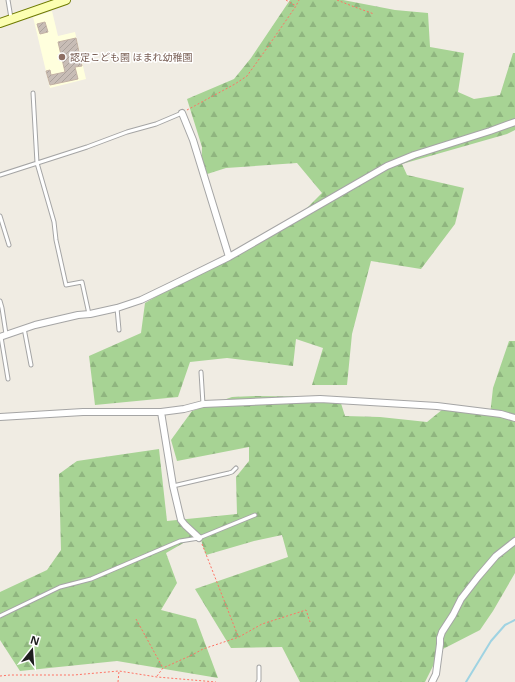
<svg xmlns="http://www.w3.org/2000/svg" width="515" height="682" font-family="'Open Sans','Noto Sans JP',sans-serif">
<style>
.education{fill:#ffd}
.forest{fill:url(#forest-firs)}
.lines{fill:none;stroke-linecap:round;stroke-linejoin:round}
.stream{stroke:#9fd3e2;stroke-width:2}
.building{fill:url(#building-hatch);stroke:#c3b1a4}
.lane-casing{stroke:#a5a5a5;stroke-width:5}
.street-casing{stroke:#a5a5a5;stroke-width:8}
.secondary-casing{stroke:#6e7a00;stroke-width:10}
.path{stroke:#ff7365;stroke-width:1;stroke-dasharray:2 2;stroke-linecap:butt}
.lane{stroke:#fff;stroke-width:3}
.street{stroke:#fff;stroke-width:6}
.secondary{stroke:#fcffb2;stroke-width:8}
.education-dot{fill:#8d6e63;stroke:#fff;stroke-width:1.5}
.labels{text-anchor:middle;stroke-width:3;stroke-linejoin:round;paint-order:stroke}
.education-label{font-size:10px;fill:#785e54;stroke:#fff;text-anchor:start}
</style>
<defs>
<pattern id="forest-firs" width="22" height="20" patternUnits="userSpaceOnUse"><rect width="22" height="20" fill="#a7d394"/><path d="M5 1l3.5 6h-7zM16 11l3.5 6h-7z" fill="#8fb57f"/></pattern>
<pattern id="building-hatch" width="6" height="6" patternUnits="userSpaceOnUse"><rect width="6" height="6" fill="#c8bdb6"/><path d="M-1 1l2-2M0 6l6-6M5 7l2-2" fill="none" stroke="#aba29c"/></pattern>
</defs>
<rect width="100%" height="100%" fill="#f0ece3"/>
<path class="education" d="M52,11L58,36L75,32L86,79L50,88L33,17Z"/>
<path class="forest" d="M290,0H343L395,10L428,13L430,47L464,53L458,92L474,99L500,95L513,53H515V130L507,134L402,164L407,175L464,188L455,224L421,269L371,261L352,334L347,385H312L323,348L296,339L293,366L227,358L190,362L178,397L95,405L89,356L141,333L145,303L210,266L289,226L322,193L297,163L226,168L201,176L202,147L187,99L234,79L251,58Z
M509,341H515V573L493,611L480,630L441,650L425,682H300L282,647L231,648L195,589L288,557L282,535L254,541L206,555L199,534L166,553L177,583L161,610L196,619L218,678L117,661L20,671L0,640V592L47,570L61,550L59,474L77,461L159,449L167,521L237,514L236,477L249,461V447L177,461L171,440L192,411L232,397L255,396L339,397L345,416L380,417L427,422L448,405L490,415L493,388Z"/>
<g class="lines">
<path class="stream" d="M466,682L491,641L505,625L515,620"/>
</g>
<path class="building" d="M45,22L48,32L40,34L37,24Z
M76,38L82,66L75,67L78,79L50,85L46,71L50,70L51,75L65,72L58,42Z"/>
<g class="lines">
<g class="lane-casing">
<path id="lane" d="M8,0L11,18
M33,93L37,163L54,222L56,240L66,285L82,282L89,314
M0,175L87,147L127,132L156,124L182,113
M0,216L9,245
M0,301L2,308L6,334
M117,308L119,330
M24,328L31,365
M1,337L8,379
M201,372L203,404
M173,486L229,473L232,472L236,468
M0,616L60,587L91,579L180,541L199,538L255,515
M258,682L259,680V667"/>
</g>
<g class="street-casing">
<path id="street" d="M182,113L193,140L229,257
M0,337L35,325L78,315L90,314L117,308L141,300L170,286L229,257L387,166L414,155L490,131L515,122
M161,412L173,486L181,520L185,525L199,538
M0,417L83,412H161L184,409L203,404L320,399L437,406L501,414L515,418
M432,682L436,674L440,644V638L442,632L453,615L461,599L478,577L496,556L515,541"/>
</g>
<g class="secondary-casing">
<path id="secondary" d="M0,23L66,0"/>
</g>
<path class="path" d="M286,0L296,6
M337,0L352,6L374,14
M187,110L235,84L247,76L267,48L296,6L299,0
M202,544L238,636
M136,619L163,668
M0,676L10,675H74L119,671L157,677L216,682
M157,676L163,668L192,655L203,649L239,637L262,624L306,610L310,622
M118,682L119,671"/>
<use href="#lane" class="lane"/>
<use href="#street" class="street"/>
<use href="#secondary" class="secondary"/>
</g>
<circle class="education-dot" cx="62" cy="57" r="4"/>
<g class="labels">
<g class="education-label">
<text x="70" y="61">認定こども園 ほまれ幼稚園</text>
</g>
</g>
<g transform="translate(32 650) rotate(17)" stroke="#ffffff" stroke-width="3" paint-order="stroke">
<path d="M0-3L7 15L0 10L-7 15Z" fill="#1e1e1e"/>
<text y="-6" font-size="11" font-weight="bold" text-anchor="middle" fill="#1e1e1e">N</text>
</g>
</svg>
